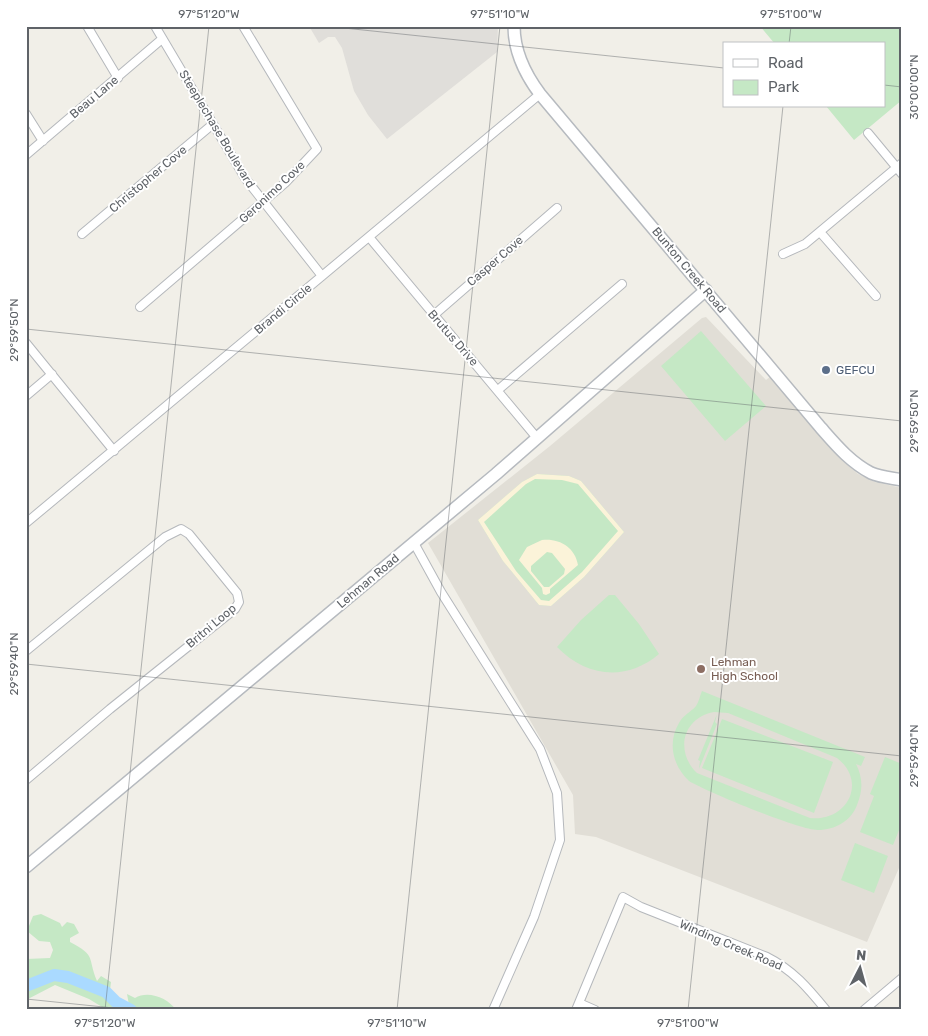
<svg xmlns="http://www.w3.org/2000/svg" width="928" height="1036" font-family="Rubik,sans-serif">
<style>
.industrial{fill:#e0deda}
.education{fill:#e1ded6}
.green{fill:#c5e8c5;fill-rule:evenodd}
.sand{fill:#fbf3d9;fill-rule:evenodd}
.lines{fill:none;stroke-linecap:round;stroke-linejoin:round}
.river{stroke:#aadaff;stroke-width:12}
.street-casing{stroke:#b5b8bc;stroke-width:10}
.secondary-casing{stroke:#b6babf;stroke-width:14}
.street{stroke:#fff;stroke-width:8}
.secondary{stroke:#fff;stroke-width:11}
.ticks{fill:none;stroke:#5f6368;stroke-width:1;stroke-opacity:0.45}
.service-dot{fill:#5c6f8a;stroke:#fff;stroke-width:2}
.education-dot{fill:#8d6e63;stroke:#fff;stroke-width:2}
.labels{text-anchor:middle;stroke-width:4;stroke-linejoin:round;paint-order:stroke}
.street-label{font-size:12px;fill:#5f6368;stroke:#fff}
.service-label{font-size:12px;fill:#4e5e75;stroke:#fff;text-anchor:start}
.education-label{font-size:12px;fill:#785e54;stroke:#fff;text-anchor:start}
.neatline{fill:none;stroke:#5f6368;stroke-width:2}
.ticks-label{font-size:12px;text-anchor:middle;fill:#5f6368}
</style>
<rect width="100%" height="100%" fill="#f1efe8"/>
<path class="industrial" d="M309,26H498L497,52L387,139L368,115L354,91L342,48L335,37H328L319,43Z"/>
<path class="education" d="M706,317L766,380L771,376L845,463L858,474L875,482L902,488V861L867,942L596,837L575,834L573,795L428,543L550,446L702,318Z"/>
<path class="green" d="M760,26H902V100L854,140L826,106H884V44H775Z
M701,331L766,406L725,441L661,366Z
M537,474L569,476L581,481L624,532L584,577L551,606L539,605L503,561L478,520L522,482Z
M609,595H615L639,624L659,654C626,682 586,677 557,647L581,620Z
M702,691L865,757L861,766L856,764C863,778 863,790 857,805C851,821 835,830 818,830C801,831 705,791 689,781C673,766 667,743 679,723C683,715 691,712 696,706C699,702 700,695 702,691ZM714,712L728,713L837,758C868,782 847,822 810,818L697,773C675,752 682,718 714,712Z
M717,714L715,722L717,724L699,769L700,761L698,760Z
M722,719L833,762L814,813L702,768Z
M885,757L902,764V823L893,845L860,832L874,796L870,794Z
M855,843L888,856L874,893L841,880Z
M41,914L60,923L62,927L67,922L74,924L79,933L70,938V942C97,956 87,957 97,981L101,976L111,982L110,990L116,998L129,1005L127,994L135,998C148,990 168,998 176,1010H107L89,999L55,985L26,1000V959L50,958L53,950L50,942L39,941L27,931L33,916Z"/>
<path class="sand" d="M537,474L569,476L581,481L624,532L584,577L551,606L539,605L503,561L478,520L522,482ZM535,479L562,480L578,484L618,531L582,572L549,601L541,600L516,571L484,522L526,484Z
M542,540C559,538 575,547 578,565L550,589V593L546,595L543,594L542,588L519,560L527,547ZM547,552L552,553L565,569L564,574L549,587H544L531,571V566Z"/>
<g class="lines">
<path class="river" d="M26,986L54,975L68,977L106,992L116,1002L131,1010"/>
<g class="street-casing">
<path id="street" d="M87,26L118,78
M155,26L245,178L322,276
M26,114L43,141
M868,133L902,174
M26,155L162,39
M820,232L876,296
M82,234L213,124
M369,237L537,438
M783,254L805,244L902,163
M140,307L285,183L317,149L243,26
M434,315L557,208
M26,343L114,451
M498,390L622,284
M26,396L52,374
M26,523L540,94
M414,543L441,592L540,749L557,793L560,840L534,917L493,1010
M26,651L165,537L181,529L189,534L237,593L239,602L235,609L110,709L26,780
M579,1003L595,1010
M576,1010L623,897L641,907L767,957C793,970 808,988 826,1010
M864,1010L902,978"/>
</g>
<g class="secondary-casing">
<path id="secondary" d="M514,26C514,51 525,74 540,94L821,428C836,445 850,462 871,473C880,477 892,478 902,480
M26,867L496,474L706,290"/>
</g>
<use href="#street" class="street"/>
<use href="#secondary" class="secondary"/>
</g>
<path class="ticks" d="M325,26L724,68M789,44L791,26M884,85L902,87M26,329L902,421M26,664L902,756M26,999L133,1010M105,1010L209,26M397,1010L500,26M688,1010L783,106"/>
<circle class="service-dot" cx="826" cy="370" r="5"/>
<circle class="education-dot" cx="701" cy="669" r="5"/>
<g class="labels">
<g class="street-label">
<text transform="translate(94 97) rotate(-40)" y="4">Beau Lane</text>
<text transform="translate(217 129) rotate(59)" y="4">Steeplechase Boulevard</text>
<text transform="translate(148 179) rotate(-40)" y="4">Christopher Cove</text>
<text transform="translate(272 192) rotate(-43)" y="4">Geronimo Cove</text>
<text transform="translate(495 261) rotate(-41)" y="4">Casper Cove</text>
<text transform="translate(689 270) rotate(50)" y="4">Bunton Creek Road</text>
<text transform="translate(283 309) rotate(-40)" y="4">Brandi Circle</text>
<text transform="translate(453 338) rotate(49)" y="4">Brutus Drive</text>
<text transform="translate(368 581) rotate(-40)" y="4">Lehman Road</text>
<text transform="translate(211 626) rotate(-40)" y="4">Britni Loop</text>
<text transform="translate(731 945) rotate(23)" y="4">Winding Creek Road</text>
</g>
<g class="service-label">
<text x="836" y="374">GEFCU</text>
</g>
<g class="education-label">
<text x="711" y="666">Lehman<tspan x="711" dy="14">High School</tspan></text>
</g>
</g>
<rect width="928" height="1036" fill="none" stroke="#ffffff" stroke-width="55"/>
<rect x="723" y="42" width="162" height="65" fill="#ffffff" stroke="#bfc1c3"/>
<rect x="733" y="59" width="25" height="8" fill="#ffffff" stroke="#bfc1c3"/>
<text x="768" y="68" font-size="15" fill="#5f6368">Road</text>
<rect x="733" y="80" width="25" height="15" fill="#c5e8c5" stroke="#bfc1c3"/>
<text x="768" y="92" font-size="15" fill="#5f6368">Park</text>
<g transform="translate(860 968) rotate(6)" stroke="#ffffff" stroke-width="4" paint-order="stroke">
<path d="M0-4L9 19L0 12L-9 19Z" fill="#5f6368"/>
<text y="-8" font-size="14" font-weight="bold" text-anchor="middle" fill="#5f6368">N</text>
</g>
<rect x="28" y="28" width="872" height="980" class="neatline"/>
<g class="ticks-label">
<text x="209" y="18">97°51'20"W</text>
<text x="500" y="18">97°51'10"W</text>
<text x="791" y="18">97°51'00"W</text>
<text transform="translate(914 87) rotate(-90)" y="4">30°00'00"N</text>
<text transform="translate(14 330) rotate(-90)" y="4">29°59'50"N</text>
<text transform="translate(914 421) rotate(-90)" y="4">29°59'50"N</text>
<text transform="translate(14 664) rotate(-90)" y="4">29°59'40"N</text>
<text transform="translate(914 756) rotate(-90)" y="4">29°59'40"N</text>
<text x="105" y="1027">97°51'20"W</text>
<text x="397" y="1027">97°51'10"W</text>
<text x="688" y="1027">97°51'00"W</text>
</g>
</svg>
